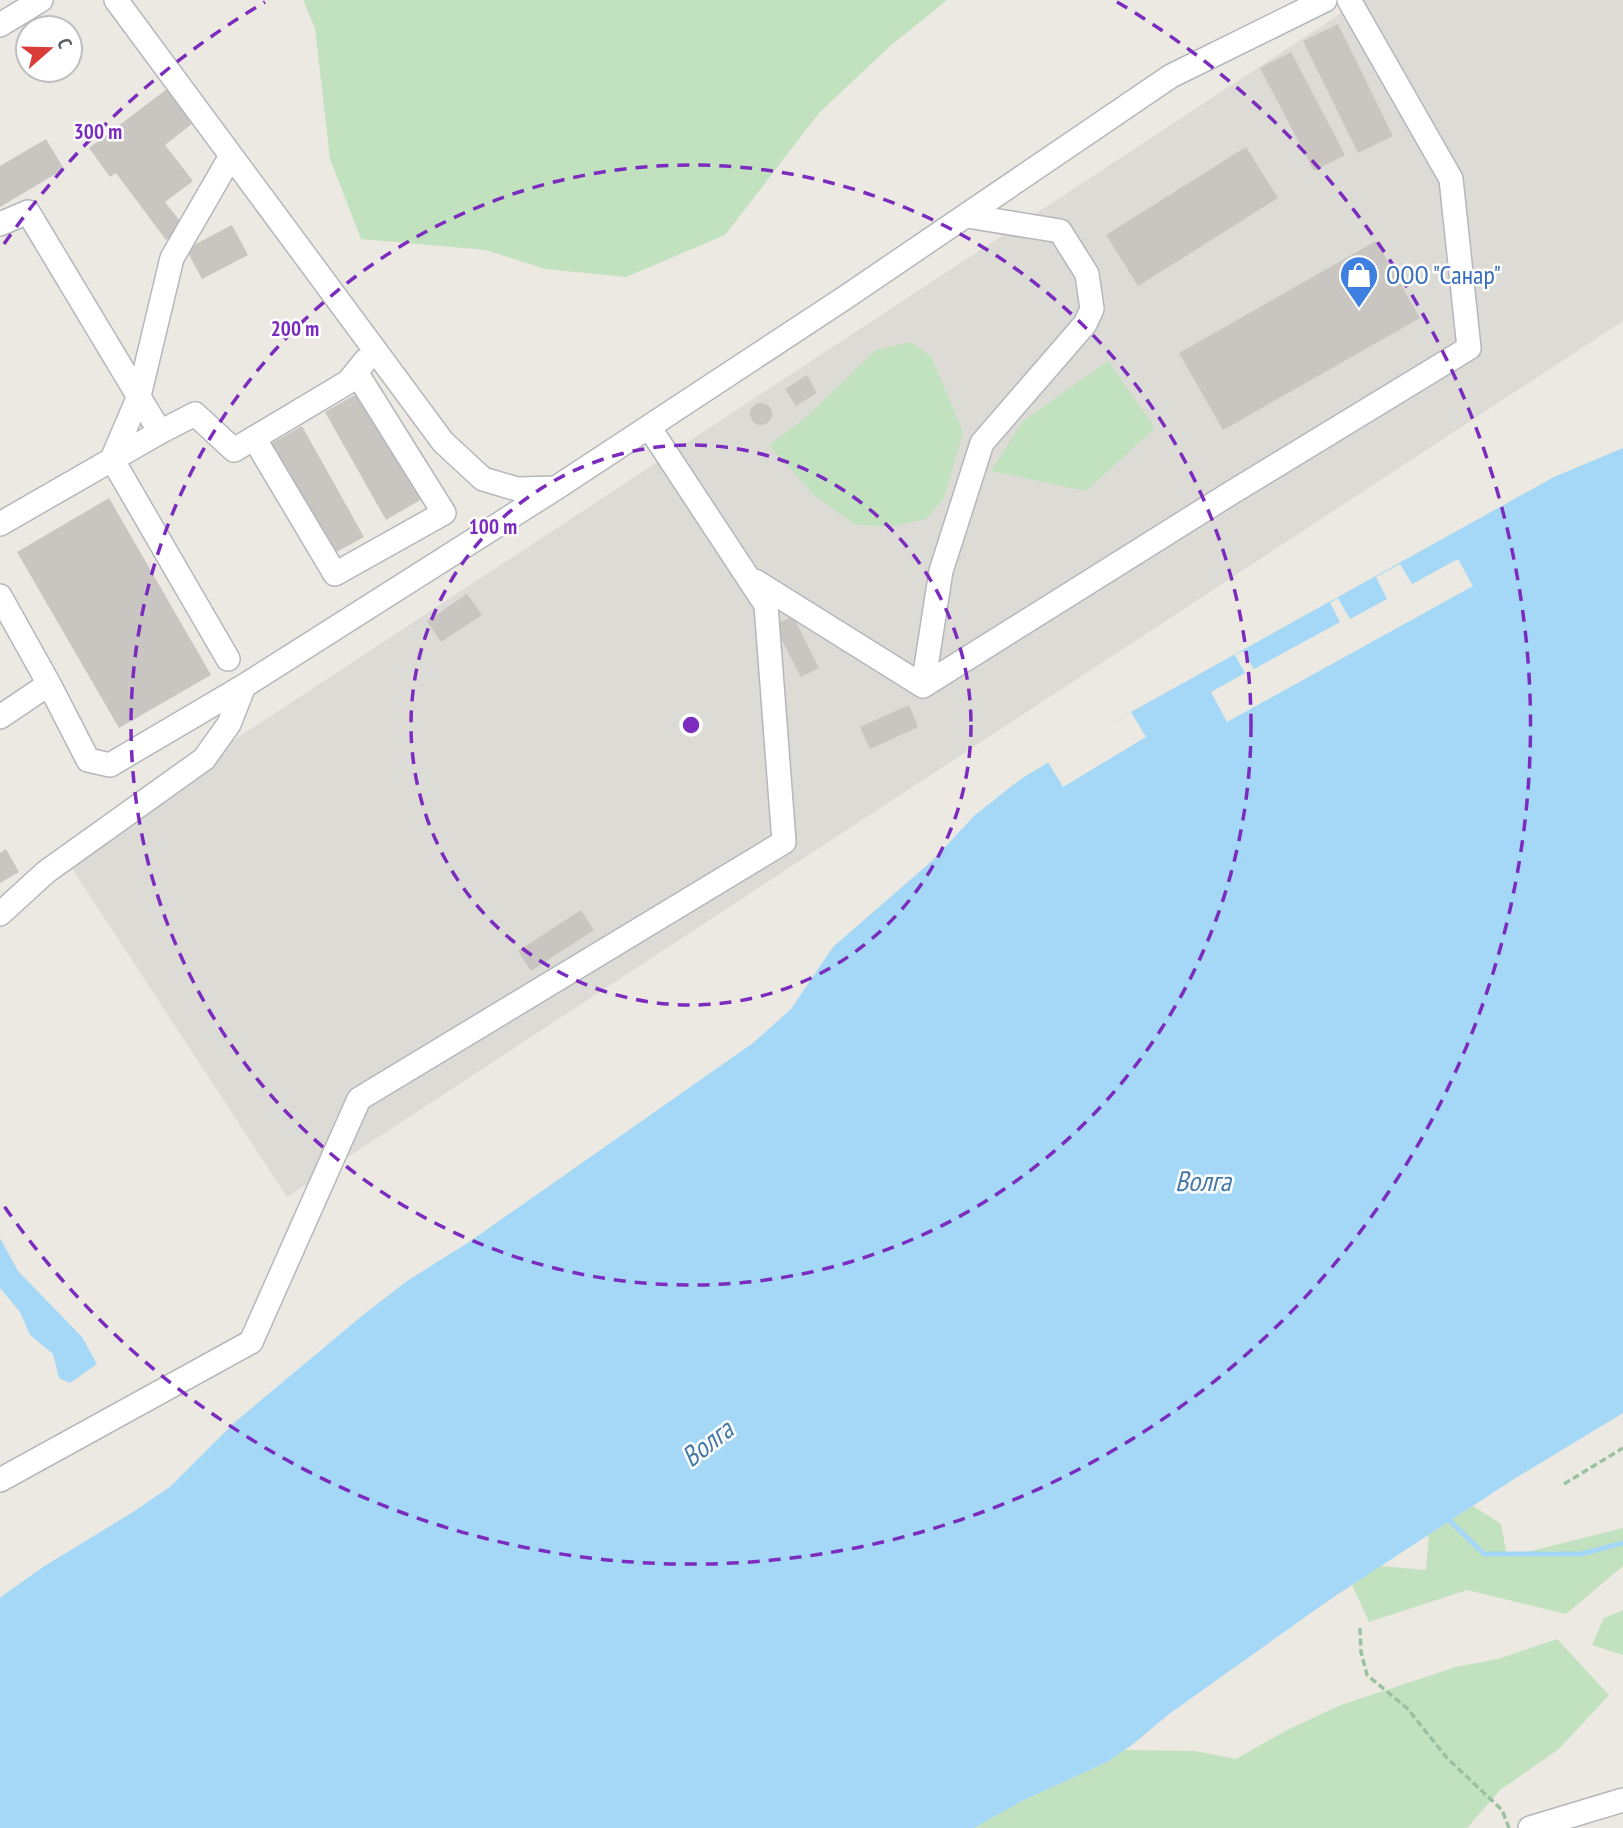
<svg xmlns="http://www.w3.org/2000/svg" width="1623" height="1828" font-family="'PT Sans Narrow',sans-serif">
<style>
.industrial{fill:#dddbd6}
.green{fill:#c1e1bf}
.water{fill:#a5d8f7}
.pier{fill:#ebe9e1}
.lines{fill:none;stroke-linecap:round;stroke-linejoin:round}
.stream{stroke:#a5d8f7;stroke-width:5}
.building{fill:#c9c5c0}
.minor-casing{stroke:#b4b7bb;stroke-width:26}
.path{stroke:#9ac2a2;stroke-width:3.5;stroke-dasharray:7 3.5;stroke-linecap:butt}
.minor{stroke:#fff;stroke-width:23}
.ring{fill:none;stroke:#7b2cbf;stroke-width:3.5;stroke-dasharray:12 9}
.labels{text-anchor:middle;stroke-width:5;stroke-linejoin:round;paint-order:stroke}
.shop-label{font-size:26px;fill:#366cbe;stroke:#fff;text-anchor:start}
.water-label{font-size:28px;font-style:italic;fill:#457aa7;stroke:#fff}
.centre{fill:#7b2cbf;stroke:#fff;stroke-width:3.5}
.ring-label{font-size:21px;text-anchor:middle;font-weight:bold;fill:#7b2cbf;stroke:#fff;stroke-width:5;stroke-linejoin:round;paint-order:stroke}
</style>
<rect width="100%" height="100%" fill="#ebe9e1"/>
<path class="industrial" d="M1361,0H1623V321L287,1197L62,853Z"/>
<path class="green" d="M303,0H947L890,46L819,113L725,235L626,277L545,269L486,250L361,239L330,159L315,28Z
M910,342L931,356L963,432L944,498L926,519L888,527L854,524L814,495L769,445L804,419L876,350Z
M1108,361L1155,428L1086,491L991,471L1023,421Z
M1473,1506L1501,1524L1507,1557L1623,1528V1566L1566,1614L1467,1590L1369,1622L1352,1585L1380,1566L1426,1570L1429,1534Z
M1623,1610V1655L1592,1645L1604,1618Z
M1557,1639L1609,1695L1559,1749L1500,1790L1467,1828H974L1022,1801L1107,1762L1125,1750L1195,1751L1236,1759L1285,1731L1341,1705L1456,1667L1498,1659Z"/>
<path class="water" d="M1623,448V1413L1514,1479L1332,1598L1169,1714L1132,1745L1107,1762L1022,1801L974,1828H0V1598L5,1594L43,1567L133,1512L171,1486L235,1422L363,1315L407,1281L469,1242L753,1043L791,1009L833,947L933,860L975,815L1021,779L1131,712L1554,477Z
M0,1238L18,1271L82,1337L97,1364L70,1383L59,1378L53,1354L30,1335L20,1312L0,1288Z"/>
<path class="pier" d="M1458,559L1473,586L1227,722L1211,692L1245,673L1235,655L1243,651L1254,669L1340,622L1330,603L1338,598L1350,619L1387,599L1376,577L1400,564L1412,584Z
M1131,712L1146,737L1063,787L1048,762Z"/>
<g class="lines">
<path class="stream" d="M1446,1517L1484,1554H1581L1623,1543"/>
</g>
<path class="building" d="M1338,24L1393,136L1358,153L1303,41Z
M1291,52L1345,155L1314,171L1260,68Z
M167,89L193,123L165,145L193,181L165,202L184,226L166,240L116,173L110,177L89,148Z
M46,139L64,169L0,207V166Z
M1246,147L1278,198L1138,286L1106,235Z
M232,225L248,255L202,279L186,249Z
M1376,241L1420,318L1223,430L1179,353Z
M807,375L817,393L796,406L785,389Z
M360,392L422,499L386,520L325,412Z
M750 414a11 11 0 1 1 22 0a11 11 0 1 1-22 0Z
M302,426L364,537L331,555L270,444Z
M109,498L211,675L119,728L17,552Z
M467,594L482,615L441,642L427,621Z
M793,616L819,668L801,677L774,625Z
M909,705L918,727L870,749L860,727Z
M6,849L19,872L0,883V853Z
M581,910L594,930L531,971L518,951Z"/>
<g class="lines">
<g class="minor-casing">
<path id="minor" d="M116,0L443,442L483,479L517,489L556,488
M0,25L41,0
M0,224L28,212L160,432L0,524
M160,432L195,414L234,450L348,382L365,361
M254,438L335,574L444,513L356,372
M755,581L923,686L1231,493L1469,348L1451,179L1349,0
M0,596L49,684
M228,659L112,459L139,396L172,258L231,156
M923,686L941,571L982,443L1085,324L1092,309L1087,274L1060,231L967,216
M0,717L49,684L88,760L110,765L244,686
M0,914L46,872L204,759L229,724L244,686L556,488L846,297L1171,76L1325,0
M0,1480L251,1342L359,1099L784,842L766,605L649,427
M1530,1828L1623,1800"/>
</g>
<path class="path" d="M1564,1484L1623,1448
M1360,1628L1361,1652L1367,1675L1407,1708L1447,1758L1502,1810L1509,1828"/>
<use href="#minor" class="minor"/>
</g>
<g class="ring">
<circle cx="691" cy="725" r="280"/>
<circle cx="691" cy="725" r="560"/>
<path d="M4 244A839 839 0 0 1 265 2M1117 2A839 839 0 1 1 4 1206"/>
</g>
<defs>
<g id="shop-pin" transform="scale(2.0125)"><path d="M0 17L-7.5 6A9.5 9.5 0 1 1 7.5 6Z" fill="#3f7fe0" stroke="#fff"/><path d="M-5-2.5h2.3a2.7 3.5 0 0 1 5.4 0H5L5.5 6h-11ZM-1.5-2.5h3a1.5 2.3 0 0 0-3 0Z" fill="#fff"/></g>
</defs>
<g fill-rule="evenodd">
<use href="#shop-pin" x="1359" y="275"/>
</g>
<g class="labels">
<g class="shop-label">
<text x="1386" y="284">ООО "Санар"</text>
</g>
<g class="water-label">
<text x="1203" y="1191">Волга</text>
<text transform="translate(707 1443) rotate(-38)" y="10">Волга</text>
</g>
</g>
<circle cx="691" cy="725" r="10" class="centre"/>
<g class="ring-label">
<text x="98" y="139">300 m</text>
<text x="295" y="336">200 m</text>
<text x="493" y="534">100 m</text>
</g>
<g transform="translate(49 49) rotate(70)"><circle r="33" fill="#ffffff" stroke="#bdbec0" stroke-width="2"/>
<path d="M0-5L12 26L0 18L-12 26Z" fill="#da3d39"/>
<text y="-10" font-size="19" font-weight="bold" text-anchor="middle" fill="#5a5d61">С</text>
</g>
</svg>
